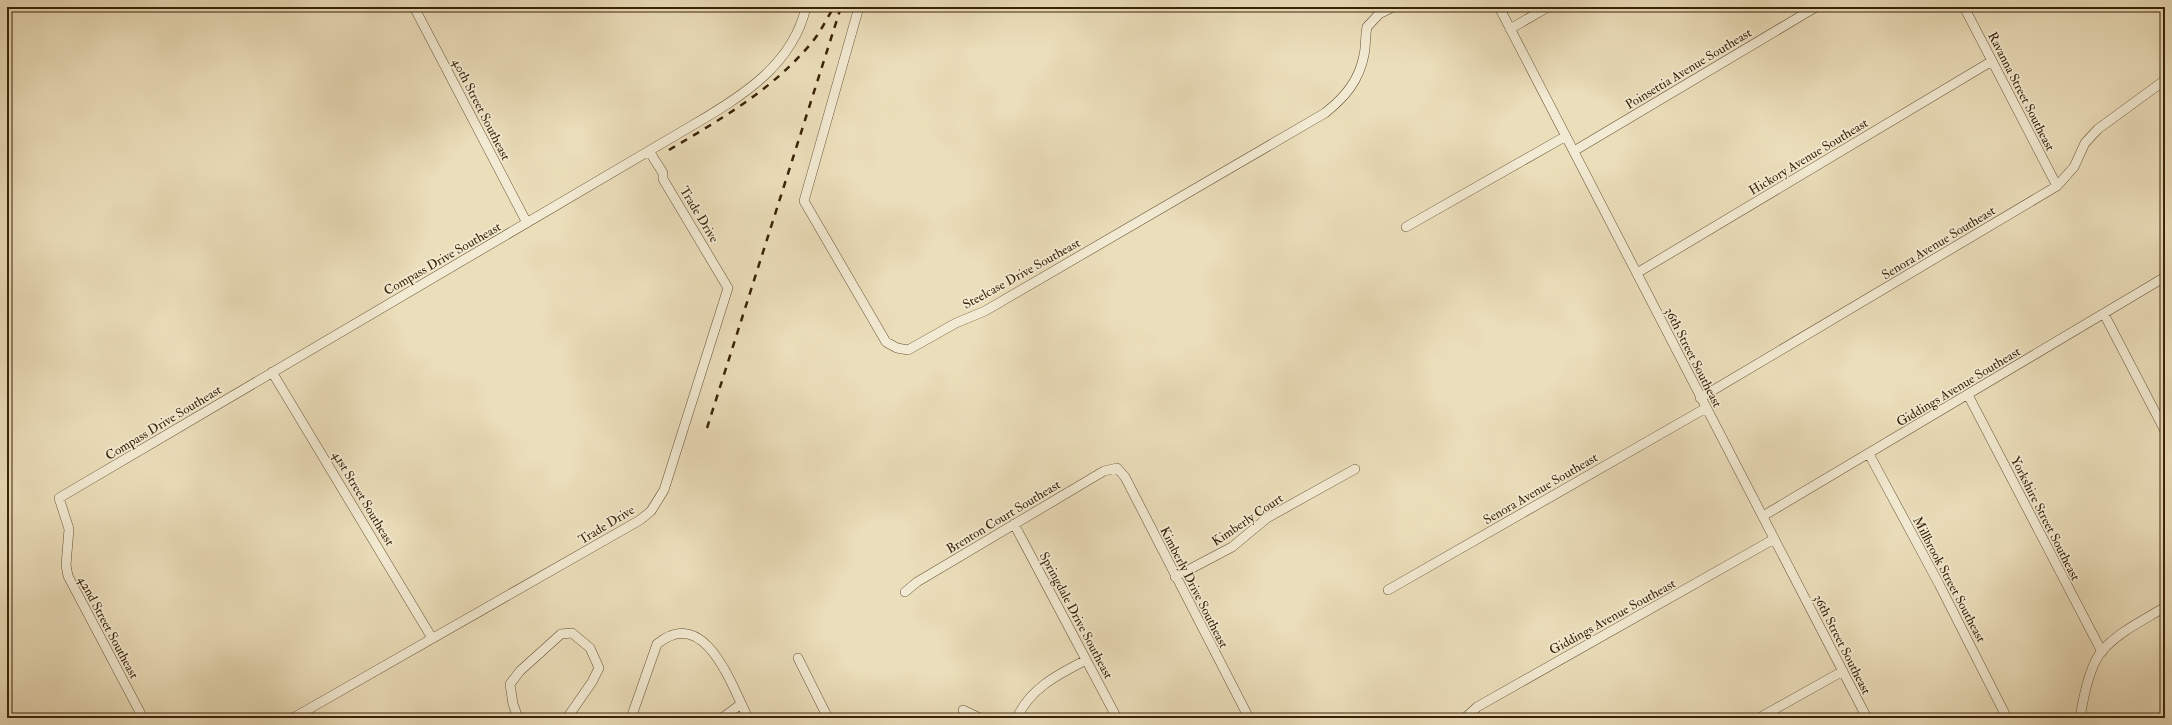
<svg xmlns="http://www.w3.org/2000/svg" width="2172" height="725" font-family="'IM FELL Double Pica',serif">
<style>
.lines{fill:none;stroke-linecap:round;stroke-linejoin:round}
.minor-casing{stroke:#665134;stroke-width:10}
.minor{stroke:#f2ead2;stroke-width:9}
.rail{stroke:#3a2208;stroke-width:2.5;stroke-dasharray:7 7;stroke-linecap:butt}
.labels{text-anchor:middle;stroke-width:3.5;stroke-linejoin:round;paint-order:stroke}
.street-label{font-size:13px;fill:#3a2208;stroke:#f2ead2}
</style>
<rect width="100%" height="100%" fill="#ebdeba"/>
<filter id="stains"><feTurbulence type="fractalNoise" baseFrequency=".005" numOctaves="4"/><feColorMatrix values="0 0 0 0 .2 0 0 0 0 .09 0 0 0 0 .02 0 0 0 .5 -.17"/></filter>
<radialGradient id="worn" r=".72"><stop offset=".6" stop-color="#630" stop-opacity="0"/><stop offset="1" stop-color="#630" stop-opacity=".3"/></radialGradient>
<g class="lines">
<g class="minor-casing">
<path id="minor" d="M414,7L527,223
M859,7L804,201L886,342L897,348L908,350L956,323L985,311L1325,113C1345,97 1359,81 1364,55C1366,46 1365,36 1367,27L1379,14L1393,7
M1499,7L1867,718
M1964,7L2057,186
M1510,29L1548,7
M1574,151L1816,7
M1406,227L1566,136
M1637,273L1992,61
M2104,314L2165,431
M272,372L432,638
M1968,395L2102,652
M1700,398L2057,186L2074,167L2085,143L2098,129L2165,80
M1869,454L1939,584L2007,718
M1763,516L2165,277
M1014,524L1117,718
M1175,577L1232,547L1267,518L1355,469
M1388,590L1706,408
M905,592L917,582L1104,471L1117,468L1125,477L1249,718
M798,658L828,718
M963,710L980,718
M143,718L68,576L66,565L69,529L59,498L693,125C741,97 793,65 806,7
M293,718L640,520L651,511L664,490L728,288L663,179V173L649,151
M518,718L513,704L510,684L520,671L561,634L572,633L590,648L599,668L592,682L567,718
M631,718L657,644C705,605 731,684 748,718
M722,718L741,704
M1017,718C1030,688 1059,674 1086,660
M1465,718L1477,707L1774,539
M1759,718L1843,671
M2080,718C2083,699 2089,666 2102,651C2118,632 2144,620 2165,607"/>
</g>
<use href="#minor" class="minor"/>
<path class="rail" d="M669,150C721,119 774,89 813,41C821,31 827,18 834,7
M707,428L841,7"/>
</g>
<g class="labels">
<g class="street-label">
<text transform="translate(1688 68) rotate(-31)" y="5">Poinsettia Avenue Southeast</text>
<text transform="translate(2022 91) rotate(63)" y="5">Ravanna Street Southeast</text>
<text transform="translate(482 109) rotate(63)" y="5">40th Street Southeast</text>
<text transform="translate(1808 156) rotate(-31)" y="5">Hickory Avenue Southeast</text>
<text transform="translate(700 214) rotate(59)" y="5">Trade Drive</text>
<text transform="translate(1938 242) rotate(-31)" y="5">Senora Avenue Southeast</text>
<text transform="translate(442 258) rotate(-30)" y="5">Compass Drive Southeast</text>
<text transform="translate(1021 273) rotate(-29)" y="5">Steelcase Drive Southeast</text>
<text transform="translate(1694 357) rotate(63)" y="5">36th Street Southeast</text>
<text transform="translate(1958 386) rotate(-31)" y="5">Giddings Avenue Southeast</text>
<text transform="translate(163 422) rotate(-31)" y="5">Compass Drive Southeast</text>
<text transform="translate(1540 488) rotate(-30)" y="5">Senora Avenue Southeast</text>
<text transform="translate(364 498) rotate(59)" y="5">41st Street Southeast</text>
<text transform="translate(1003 516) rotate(-31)" y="5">Brenton Court Southeast</text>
<text transform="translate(2046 518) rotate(63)" y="5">Yorkshire Street Southeast</text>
<text transform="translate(1247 519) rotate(-34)" y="5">Kimberly Court</text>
<text transform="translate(606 524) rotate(-31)" y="5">Trade Drive</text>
<text transform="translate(1950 579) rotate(62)" y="5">Millbrook Street Southeast</text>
<text transform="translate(1195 587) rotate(63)" y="5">Kimberly Drive Southeast</text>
<text transform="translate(1077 615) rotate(62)" y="5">Springdale Drive Southeast</text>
<text transform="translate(1612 616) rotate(-29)" y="5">Giddings Avenue Southeast</text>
<text transform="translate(109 627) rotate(62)" y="5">42nd Street Southeast</text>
<text transform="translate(1843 644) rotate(63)" y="5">36th Street Southeast</text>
</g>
</g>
<rect width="2172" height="725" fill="none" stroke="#ebdeba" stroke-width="24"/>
<rect x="8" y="8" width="2156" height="709" fill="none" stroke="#3a2208" stroke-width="2"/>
<rect x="12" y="12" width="2148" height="701" fill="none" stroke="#3a2208"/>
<rect width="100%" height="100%" filter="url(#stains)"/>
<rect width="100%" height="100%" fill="url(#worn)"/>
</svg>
